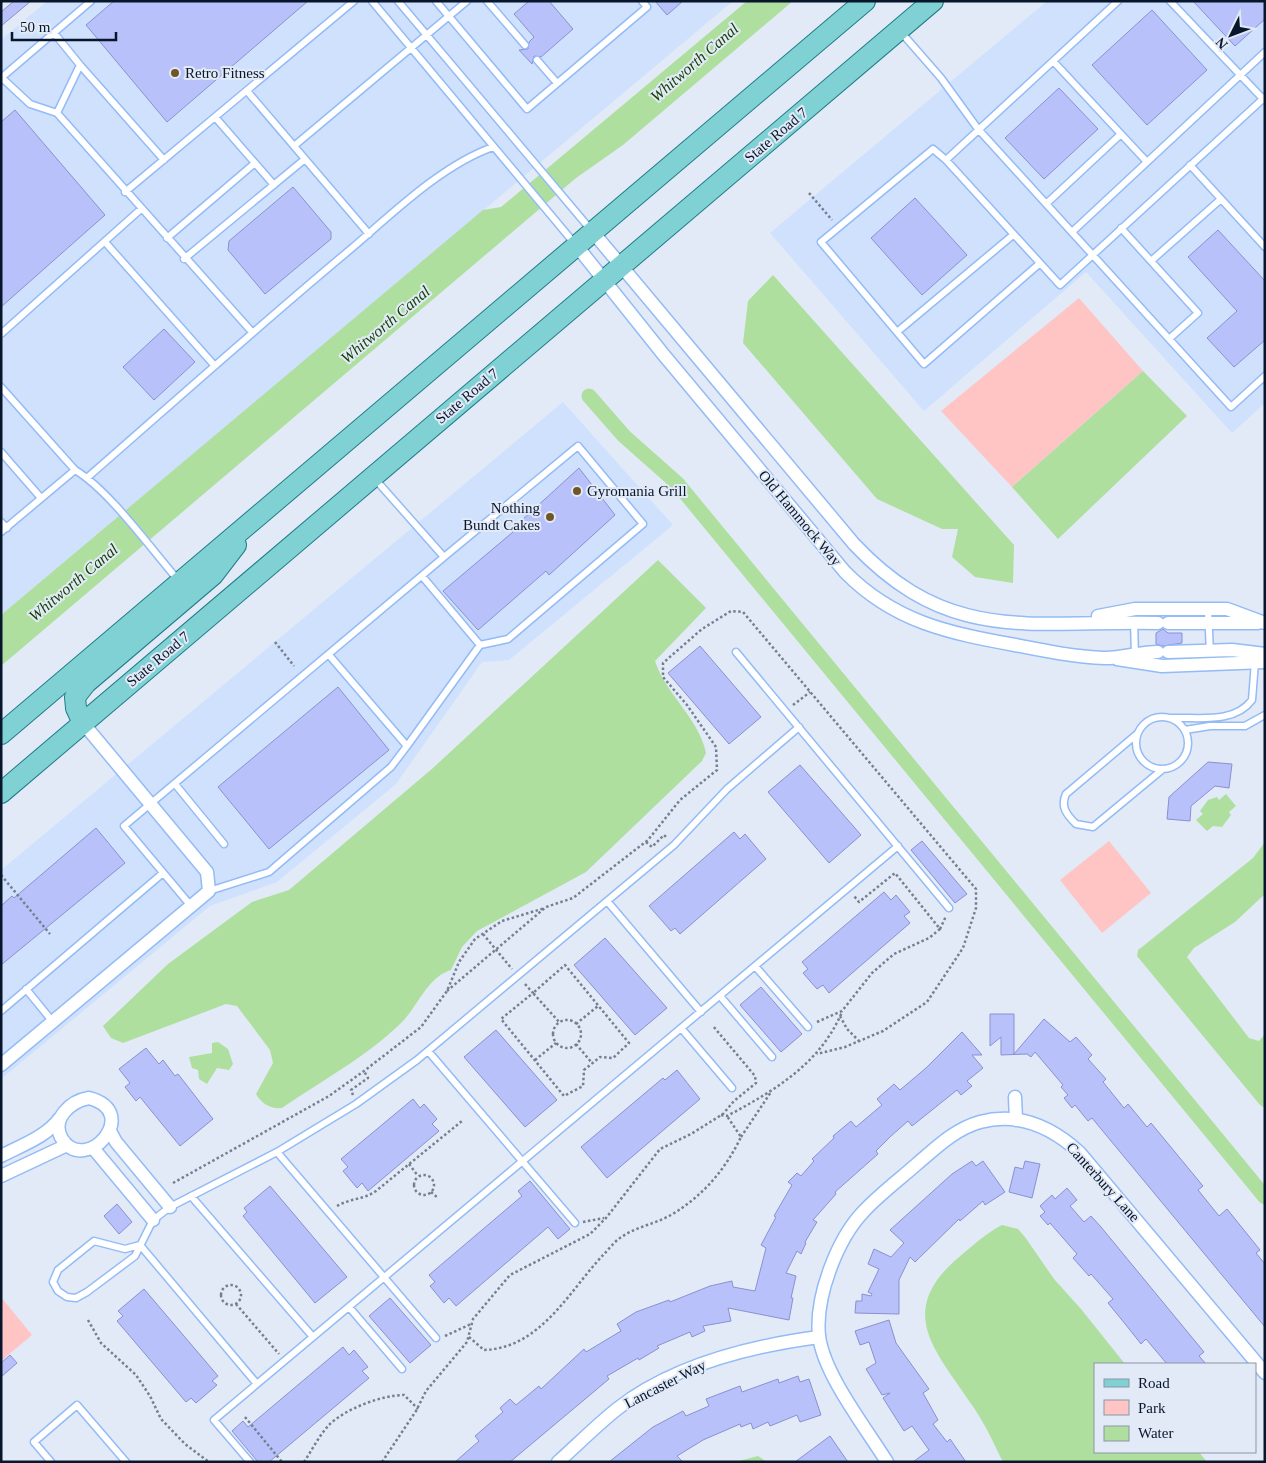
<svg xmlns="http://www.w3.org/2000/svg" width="1266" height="1463" font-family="Georgia,serif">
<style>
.built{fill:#cfe1fc}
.green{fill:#ffc5c5}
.water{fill:#aedf9f}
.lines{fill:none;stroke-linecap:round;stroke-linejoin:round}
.canal{stroke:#aedf9f;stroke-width:15}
.building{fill:#b9c1fa;stroke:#8991d1}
.lane-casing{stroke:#93bbf6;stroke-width:9}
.street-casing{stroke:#93bbf6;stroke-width:15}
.primary-casing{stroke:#1f7c87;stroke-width:22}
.path{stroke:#747f91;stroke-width:2.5;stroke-dasharray:2.5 2.5;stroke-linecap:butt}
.lane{stroke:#fff;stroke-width:6}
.street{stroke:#fff;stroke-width:12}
.primary{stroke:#80d1d4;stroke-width:20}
.poi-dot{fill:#705527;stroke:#e2eaf7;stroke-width:2}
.labels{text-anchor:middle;stroke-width:4;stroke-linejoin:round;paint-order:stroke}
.poi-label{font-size:15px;fill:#08162c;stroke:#e2eaf7;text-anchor:start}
.street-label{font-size:15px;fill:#08162c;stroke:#e2eaf7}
.water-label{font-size:16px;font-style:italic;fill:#123f00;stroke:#e2eaf7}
</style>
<rect width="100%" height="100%" fill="#e2eaf7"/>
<path class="built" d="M47,1H733L1,615V40Z
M1047,1H1265V403L1232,433L1086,272L924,411L770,233Z
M563,402L673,525L509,660L482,662L396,784L277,882L210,906L1,1079V870Z"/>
<path class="green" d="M1079,298L1143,371L1012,487L941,411Z
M1109,841L1151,893L1102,933L1060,880Z
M1,1297L32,1335L1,1361Z"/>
<path class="water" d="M747,1H793L623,145L576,178L1,666V615L483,210L501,207Z
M773,275L1014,545L1013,583L975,577L952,557L958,529H942L877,499L743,343L748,301Z
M1143,371L1187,416L1058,539L1012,487Z
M658,560L706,608L655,661C666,695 699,718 706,753L702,761L586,872L477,931L462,947L451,970C427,977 418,1007 400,1024C366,1057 321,1081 282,1108C270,1109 262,1104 256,1094L273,1063L270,1050L237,1006L226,1004L123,1043L111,1038L103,1026L168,964L252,902L289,890L433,768Z
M1226,794L1236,806L1229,812L1231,815L1222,827L1213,826L1207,831L1196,820L1203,814L1200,811L1208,800L1217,797L1219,800Z
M1265,842V894L1235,922L1194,948L1187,957L1249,1038L1259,1041L1265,1034V1108L1260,1105L1137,956L1138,950L1142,947L1253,858Z
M218,1042L228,1049L233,1064L229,1070L217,1068L207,1084L199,1079L198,1070L192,1068L189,1057L212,1053V1043Z
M1002,1225L1018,1229L1025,1237L1054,1279L1081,1309L1125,1364H1095V1452H1199L1207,1462H1003C994,1444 985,1424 974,1408C934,1348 892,1310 965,1252C976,1243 988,1232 1002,1225Z
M758,1456L767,1462H735Z"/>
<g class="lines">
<path class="canal" d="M589,396L624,436L677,483L1265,1197"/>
</g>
<path class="building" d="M14,1H31L1,26V12Z
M114,1H308L167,122L86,25Z
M529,1H549L573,29L541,57L534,56L532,64L519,50L528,49L529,42L534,37L514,14Z
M655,1H683L667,15Z
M1193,1H1265V19L1235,46Z
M1152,10L1207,70L1147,125L1092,65Z
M1059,88L1098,129L1044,179L1005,138Z
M15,110L105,215L1,307V122Z
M293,187L331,232V239L265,294L228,250L229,241Z
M915,198L967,255L922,295L871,238Z
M1218,230L1265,281V340L1234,367L1207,338L1237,311L1188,257Z
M164,329L195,362L154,400L123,367Z
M579,468L615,515L549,575L546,571L478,630L443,591L513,532L511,530Z
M1163,629L1168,633H1182V643L1163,646L1156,644V633Z
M700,646L761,717L729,744L668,673Z
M338,687L389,750L269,849L218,787Z
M1208,762L1232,764L1229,788L1215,786L1191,806L1190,821L1167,819L1169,797Z
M800,765L861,835L829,863L768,792Z
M96,828L125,863L1,965V906L12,896L14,898Z
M734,832L740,839L745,834L766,859L680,934L675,928L671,931L649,906Z
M922,841L967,894L955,903L911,850Z
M884,892L891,900L896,895L910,912L904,916L910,923L829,993L823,985L817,989L803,973L808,969L802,962Z
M605,938L667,1008L635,1035L574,965Z
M761,987L802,1034L781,1052L740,1005Z
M990,1014H1014V1054L1044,1019L1070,1042L1076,1037L1092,1055L1088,1059L1106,1079L1103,1082L1124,1108L1128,1104L1147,1127L1151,1123L1203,1186L1198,1190L1219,1216L1227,1209L1260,1250L1256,1253L1265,1264V1327L1092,1118L1088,1121L1075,1105L1072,1108L1064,1098L1068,1095L1061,1087L1063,1085L1035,1052L1031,1057L1027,1054L1001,1055V1037L990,1046Z
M496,1030L557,1100L525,1127L464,1057Z
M962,1032L982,1055H972L983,1068L967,1081L972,1086L961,1095L957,1090L912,1126L908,1121L891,1136L876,1151L878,1154L835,1192L836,1194L813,1220L817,1222L805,1242L806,1243L801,1254L797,1251L786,1273L796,1276L791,1298H793L789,1320L728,1308L731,1321L703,1326L705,1331L692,1337L690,1332L657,1346L659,1348L639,1360L638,1358L607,1376L609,1379L510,1462H455L479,1441L475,1436L503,1412L500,1408L510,1399L516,1405L539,1386L541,1389L584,1349L586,1352L621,1331L617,1324L636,1312L669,1300L670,1302L710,1286L732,1281L733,1287L755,1291L766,1248L761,1245L776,1217L774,1216L792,1185L788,1182L797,1173L801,1176L814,1161L812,1159L834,1138L833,1136L851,1121L856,1127L882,1105L877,1099L894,1084L900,1090L926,1068Z
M146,1048L159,1064L163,1060L175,1076L178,1074L213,1119L180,1146L140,1097L136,1101L125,1087L130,1083L119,1069Z
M677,1070L700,1099L607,1178L581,1147L663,1078L665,1080Z
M413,1099L420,1108L424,1104L437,1119L432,1124L439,1131L368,1191L362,1183L357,1188L343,1171L348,1167L341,1159Z
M972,1161L976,1166L983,1161L1005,1192L985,1205L983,1201L960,1221L959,1219L915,1262L910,1257L899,1280V1314L855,1313L856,1301H862V1294L871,1296L872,1294L868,1292L879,1269L868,1264L874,1249L891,1257L904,1243L890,1230L952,1174Z
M1025,1161L1040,1164L1032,1198L1009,1192L1015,1167L1023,1169Z
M530,1181L570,1229L558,1239L548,1227L456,1306L449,1298L444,1303L430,1286L435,1282L429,1275L522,1196L518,1191Z
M270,1186L347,1277L315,1303L243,1216L247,1212L244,1208Z
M1067,1188L1077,1200L1070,1206L1084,1222L1091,1216L1101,1227L1204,1352L1199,1356L1206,1364H1167L1146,1339L1141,1344L1126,1325L1108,1303L1113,1299L1091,1274L1089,1276L1073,1258L1077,1254L1050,1223L1048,1225L1040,1216L1045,1212L1040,1206L1052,1195L1055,1199Z
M117,1204L132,1222L119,1234L104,1216Z
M144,1289L218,1376L212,1381L217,1385L196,1403L191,1398L186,1402L117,1321L123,1316L118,1311Z
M390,1298L431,1345L410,1363L369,1316Z
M889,1320L896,1343L929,1389L923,1393L938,1420L933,1424L947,1442L950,1439L966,1462H913L929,1450L912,1426L904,1431L883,1398L890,1393L882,1395L866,1369L876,1363L869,1342L860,1345L855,1331Z
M343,1347L349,1355L354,1350L368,1367L362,1371L369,1378L269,1462H258L232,1431L243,1421L248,1427Z
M10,1355L17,1363L1,1377V1363Z
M798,1376L800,1382L809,1379L821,1415L800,1422L797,1415L770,1426L768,1422L753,1429L751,1423L741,1427L740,1424L703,1440L677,1456L683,1462H609L653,1427L683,1411L686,1416L709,1406L706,1399L740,1386L742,1392L778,1379L779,1383Z
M830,1436L848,1462H795Z"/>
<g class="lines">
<g class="lane-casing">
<path id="lane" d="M372,1L575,244
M398,1L591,230
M436,1L527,109L647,7L642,1
M487,1L525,45
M1170,1L1264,100
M900,31L941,78L978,129L1231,407L1265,376
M54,33L80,65L57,113
M537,60L557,83
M1053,61L1147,162
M80,65L164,160
M1,77L30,104L57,113L252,332
M1,78L91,1
M247,91L369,234
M215,117L274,185
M294,146L467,1
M946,160L1118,1
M1190,165L1265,247
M125,192L354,1
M1046,204L1121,134
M1121,228L1198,313L1169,339
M1072,232L1265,52
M167,238L255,163
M105,242L214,365
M184,259L305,159
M1151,261L1221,199
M1039,264L924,364L821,242L933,149L946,160L1060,285L1265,97
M897,332L1013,235
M1,334L141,209
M1,387L75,470C109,490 151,549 179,581
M1,452L41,498
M88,477C175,401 262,323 352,248C393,213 442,165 493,147
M1,522L7,528
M1,532L75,470
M422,576L480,645
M1208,609L1210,653
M1134,621L1135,656
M736,652L949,908
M329,655L407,746L480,645L508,639L643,524L578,446L444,557
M1136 743a26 26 0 1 1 52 0a26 26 0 1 1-52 0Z
M1172,718C1199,717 1234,724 1252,700L1255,662
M1185,730L1210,726H1245L1265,715
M1137,734L1066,794C1060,807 1067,815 1076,824L1093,827L1163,769
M175,784L224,844
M209,891L269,872L391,767L407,746
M607,901L701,1012
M191,906L124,826L444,557L375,479
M755,966L808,1027
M26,989L53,1022
M720,996L772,1057
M1,1011L163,873
M681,1028L732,1088
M428,1051L575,1223
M277,1152L436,1338
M191,1196L313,1337
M140,1245L125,1249L94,1241L58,1270L53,1282L58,1291L67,1297L76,1298L87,1292L135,1256L153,1220L170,1207L277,1152L356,1104L417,1060L674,845L727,789L799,727
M140,1245L257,1384
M349,1307L402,1369
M51,1462L34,1442L77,1405L126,1462
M250,1462L214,1420L898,846"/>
</g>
<g class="street-casing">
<path id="street" d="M592,231L854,544C950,646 1033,620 1158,623
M576,245L663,354L845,572C894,622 949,633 1015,645C1045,651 1075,657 1105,658C1123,658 1140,652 1158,652
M1098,616L1135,609H1227L1265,623
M1168,623H1258
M1168,652L1232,650L1265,654
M1117,659L1162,666L1265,662
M1,1065L209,891L207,872L83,723
M1015,1097L1016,1120
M89,1098C143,1112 86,1176 62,1139C50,1119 71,1101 89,1098Z
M110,1131L116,1142L170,1207
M93,1148L153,1220
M1,1156C22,1145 46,1137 60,1118
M1,1176L67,1145
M558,1462C578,1444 597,1425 617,1409C673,1365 751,1346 819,1337
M887,1462C866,1428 824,1375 819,1336C815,1297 837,1239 864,1211C880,1194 900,1179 918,1163C937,1147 955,1129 980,1122C1018,1112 1052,1127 1080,1153L1265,1373"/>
</g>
<g class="primary-casing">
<path id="primary" d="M83,723L76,708L75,697L86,683L213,575L236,545
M1,734L865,1
M1,793L933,1"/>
</g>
<path class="path" d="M809,193L832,220
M275,642L294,666
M793,705L810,692
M646,842L652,847L664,835L666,837
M1,875L50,934
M940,929L946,916
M483,934L512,969
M525,984L533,993L501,1019L564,1096L583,1086L584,1070L600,1057L613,1058L629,1043L565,965L533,993L560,1023
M447,991L546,907L573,898L648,840L680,800L717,770L716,747L687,705L663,677V663L702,629L731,611L743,612L976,889V908L963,948L927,1002L883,1031L845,1047L817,1054
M840,1016L847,1029L859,1041
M553 1034a14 14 0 1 1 28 0a14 14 0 1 1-28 0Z
M817,1022L842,1011L872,973L894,954L929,938L940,929L895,873L859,902L854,896
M576,1024L598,1006
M576,1044L592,1063
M535,1060L556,1043
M353,1095L351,1090L368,1078L364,1071
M721,1115L727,1116C774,1091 820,1064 842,1012
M741,1137L771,1092
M409,1164L418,1176
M414 1185a10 10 0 1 1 20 0a10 10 0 1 1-20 0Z
M173,1183L329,1096L364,1071L421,1027L447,991L459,962L475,939L502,921L545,908
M431,1192L438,1198
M337,1206C351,1198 363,1200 376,1191L462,1121
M583,1222L604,1218
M221 1295a10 10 0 1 1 20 0a10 10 0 1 1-20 0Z
M236,1304L279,1354
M88,1320L101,1343L136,1375L150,1396L161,1419L185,1444L209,1462
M445,1336L471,1324
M469,1337L484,1350C541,1348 569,1291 604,1254C609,1249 614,1242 620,1238C635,1227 655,1224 671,1215C703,1196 725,1170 741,1137L727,1116
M245,1417L282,1462
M304,1462C312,1450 319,1436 328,1426C344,1409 382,1395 404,1395L418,1409
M382,1462L416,1411L426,1391L467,1342L473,1319L510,1275L590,1234L606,1218L660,1149L691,1134L723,1114L734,1101L756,1083L755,1076L713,1026"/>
<use href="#lane" class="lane"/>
<use href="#street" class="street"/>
<use href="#primary" class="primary"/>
</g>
<g class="poi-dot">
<circle cx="175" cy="73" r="5"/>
<circle cx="577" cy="491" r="5"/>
<circle cx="550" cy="517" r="5"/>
</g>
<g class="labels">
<g class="poi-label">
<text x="185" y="78">Retro Fitness</text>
<text x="587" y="496">Gyromania Grill</text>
<text x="540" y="513" text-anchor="end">Nothing<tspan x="540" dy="17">Bundt Cakes</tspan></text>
</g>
<g class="street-label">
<text transform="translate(776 135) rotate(-40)" y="5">State Road 7</text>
<text transform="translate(467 396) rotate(-40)" y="5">State Road 7</text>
<text transform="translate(800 518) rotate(50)" y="5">Old Hammock Way</text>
<text transform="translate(158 659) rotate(-40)" y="5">State Road 7</text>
<text transform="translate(1103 1182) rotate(48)" y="5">Canterbury Lane</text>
<text transform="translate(665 1384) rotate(-27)" y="5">Lancaster Way</text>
</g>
<g class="water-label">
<text transform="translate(694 62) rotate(-41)" y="6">Whitworth Canal</text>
<text transform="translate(385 324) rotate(-40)" y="6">Whitworth Canal</text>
<text transform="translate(73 582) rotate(-40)" y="6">Whitworth Canal</text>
</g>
</g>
<rect width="1266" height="1463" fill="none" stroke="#08162c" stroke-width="5"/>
<rect x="1094" y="1363" width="162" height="90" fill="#e2eaf7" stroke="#8b95a6"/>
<rect x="1104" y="1379" width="25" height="8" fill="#80d1d4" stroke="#8b95a6"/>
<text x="1138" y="1388" font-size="15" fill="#08162c">Road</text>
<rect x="1104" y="1400" width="25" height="15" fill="#ffc5c5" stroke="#8b95a6"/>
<text x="1138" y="1413" font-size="15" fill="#08162c">Park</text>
<rect x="1104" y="1426" width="25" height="15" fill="#aedf9f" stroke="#8b95a6"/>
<text x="1138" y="1438" font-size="15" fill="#08162c">Water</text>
<g transform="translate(1231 35) rotate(228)" stroke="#e2eaf7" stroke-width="4" paint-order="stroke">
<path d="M0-4L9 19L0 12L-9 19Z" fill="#08162c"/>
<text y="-8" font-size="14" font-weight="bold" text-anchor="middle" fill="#08162c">N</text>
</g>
<path d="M12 32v8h104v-8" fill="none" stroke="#08162c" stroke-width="2.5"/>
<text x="20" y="32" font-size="15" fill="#08162c" stroke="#e2eaf7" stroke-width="4" paint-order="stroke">50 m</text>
</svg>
